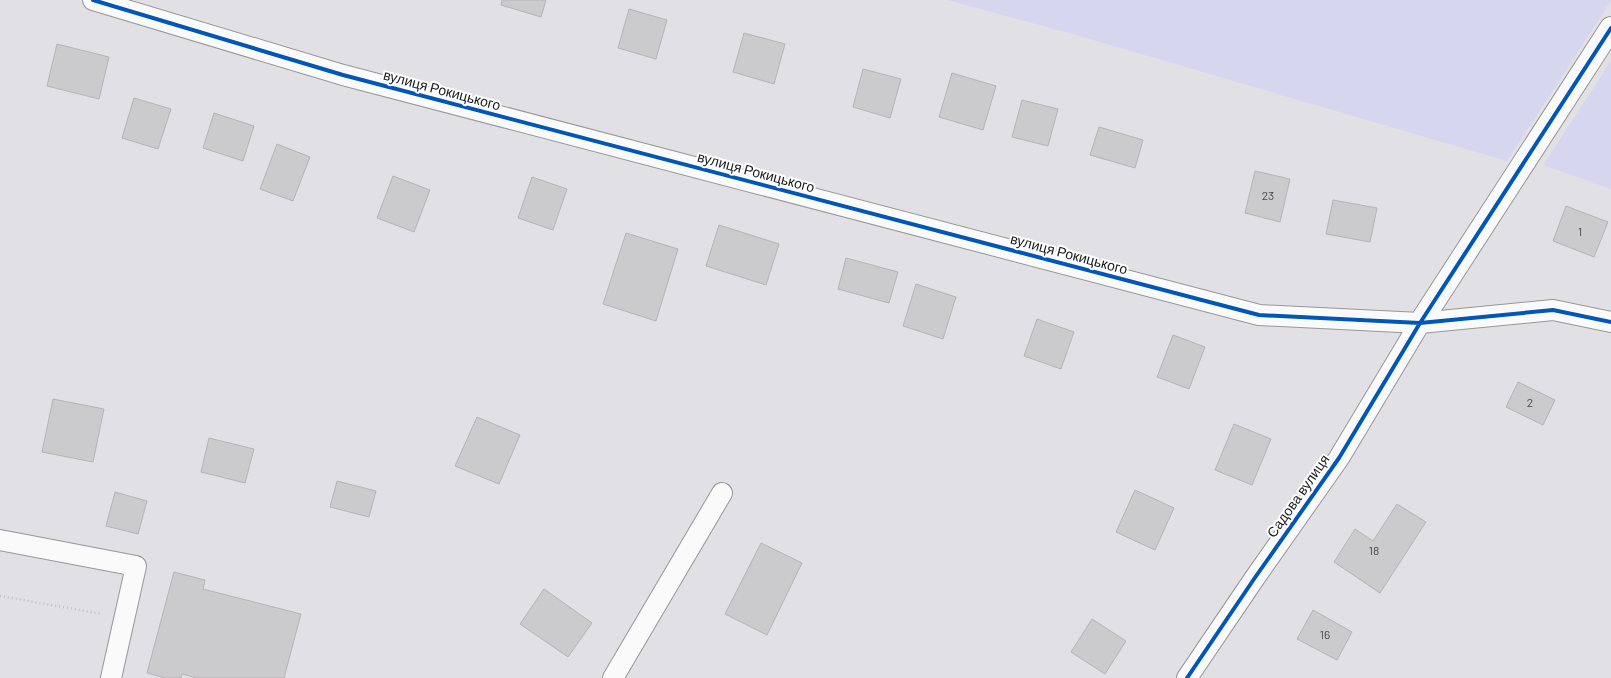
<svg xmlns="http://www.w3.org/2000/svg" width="1611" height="678" font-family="Barlow,sans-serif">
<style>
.green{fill:#d6d6ee}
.building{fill:#cbcacc;stroke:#b5b3b5}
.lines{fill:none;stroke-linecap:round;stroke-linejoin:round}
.minor-casing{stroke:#97979a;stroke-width:22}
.tertiary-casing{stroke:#97979a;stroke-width:24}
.path{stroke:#c0c0c1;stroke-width:2.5;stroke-dasharray:1 3;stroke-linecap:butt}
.minor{stroke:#fafafb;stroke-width:20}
.tertiary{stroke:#fafafb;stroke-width:22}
.cycleway-casing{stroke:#fff;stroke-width:6}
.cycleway{stroke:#0057b8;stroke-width:4}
.labels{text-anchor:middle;stroke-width:4;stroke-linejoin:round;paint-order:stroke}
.number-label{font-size:12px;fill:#48484a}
.street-label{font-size:14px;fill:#1b1b1e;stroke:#fff}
</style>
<rect width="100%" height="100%" fill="#e1e1e5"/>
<path class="green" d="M947,0H1611V1L1507,161L1076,35Z
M1611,61V189L1543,165Z"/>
<path class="building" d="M502,0H546L541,17L501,5Z
M629,9L667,20L656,59L618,48Z
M744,33L785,44L774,84L733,72Z
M57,44L109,57L99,99L47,86Z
M863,69L901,79L890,118L853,107Z
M952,73L996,86L983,130L939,117Z
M134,98L171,109L158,149L122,138Z
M1022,100L1058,109L1048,146L1012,137Z
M214,113L254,126L243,161L203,148Z
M1099,127L1143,140L1135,168L1090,155Z
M277,144L310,157L293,201L260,189Z
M1255,171L1290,179L1280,222L1245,213Z
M393,176L430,190L414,232L377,218Z
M532,177L567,189L553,230L518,218Z
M1333,200L1377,208L1370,242L1326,234Z
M1566,206L1608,222L1594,257L1553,241Z
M719,225L779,244L766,285L706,266Z
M626,233L678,249L656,321L603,304Z
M846,258L898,272L889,303L838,289Z
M916,284L956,297L943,339L903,326Z
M1037,319L1074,332L1061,369L1024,356Z
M1173,335L1205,347L1189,389L1157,377Z
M1518,382L1555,400L1543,425L1506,407Z
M53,399L104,409L93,462L42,452Z
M477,417L520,435L499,484L455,466Z
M1234,424L1271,439L1252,485L1215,470Z
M209,438L254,449L245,483L201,472Z
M337,481L376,491L369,517L330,507Z
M1135,490L1174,508L1155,550L1116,532Z
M115,492L147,501L138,534L106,526Z
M1397,504L1426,522L1380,593L1334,562L1355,529L1373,541Z
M761,543L802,563L767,635L725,614Z
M174,572L205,580L203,589L301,614L284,678H196L182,674L181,678H165L147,673Z
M544,589L592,623L568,657L520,624Z
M1313,610L1352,632L1337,660L1297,639Z
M1092,619L1126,641L1105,674L1071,652Z"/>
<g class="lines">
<g class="minor-casing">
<path id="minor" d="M93,0L343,75L1259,315L1420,323L1553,310L1611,322
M0,540L136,566L111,678
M613,678L722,493
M1187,678L1254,579L1339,458L1420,323"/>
</g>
<g class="tertiary-casing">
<path id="tertiary" d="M1420,323L1611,28"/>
</g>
<path class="path" d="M0,596L102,614"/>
<use href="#minor" class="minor"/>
<use href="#tertiary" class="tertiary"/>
<g class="cycleway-casing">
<path id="cycleway" d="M93,0L343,75L1259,315L1420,323L1553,310L1611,322
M1187,678L1254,579L1339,458L1420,323L1611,28"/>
</g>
<use href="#cycleway" class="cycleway"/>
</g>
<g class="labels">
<g class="number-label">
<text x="1268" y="200">23</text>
<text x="1580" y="236">1</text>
<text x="1530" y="407">2</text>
<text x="1374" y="555">18</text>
<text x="1325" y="639">16</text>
</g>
<g class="street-label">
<text transform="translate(442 90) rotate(15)" y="5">вулиця Рокицького</text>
<text transform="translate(756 172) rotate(15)" y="5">вулиця Рокицького</text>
<text transform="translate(1069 254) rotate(15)" y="5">вулиця Рокицького</text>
<text transform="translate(1298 496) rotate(-55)" y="5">Садова вулиця</text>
</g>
</g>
</svg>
